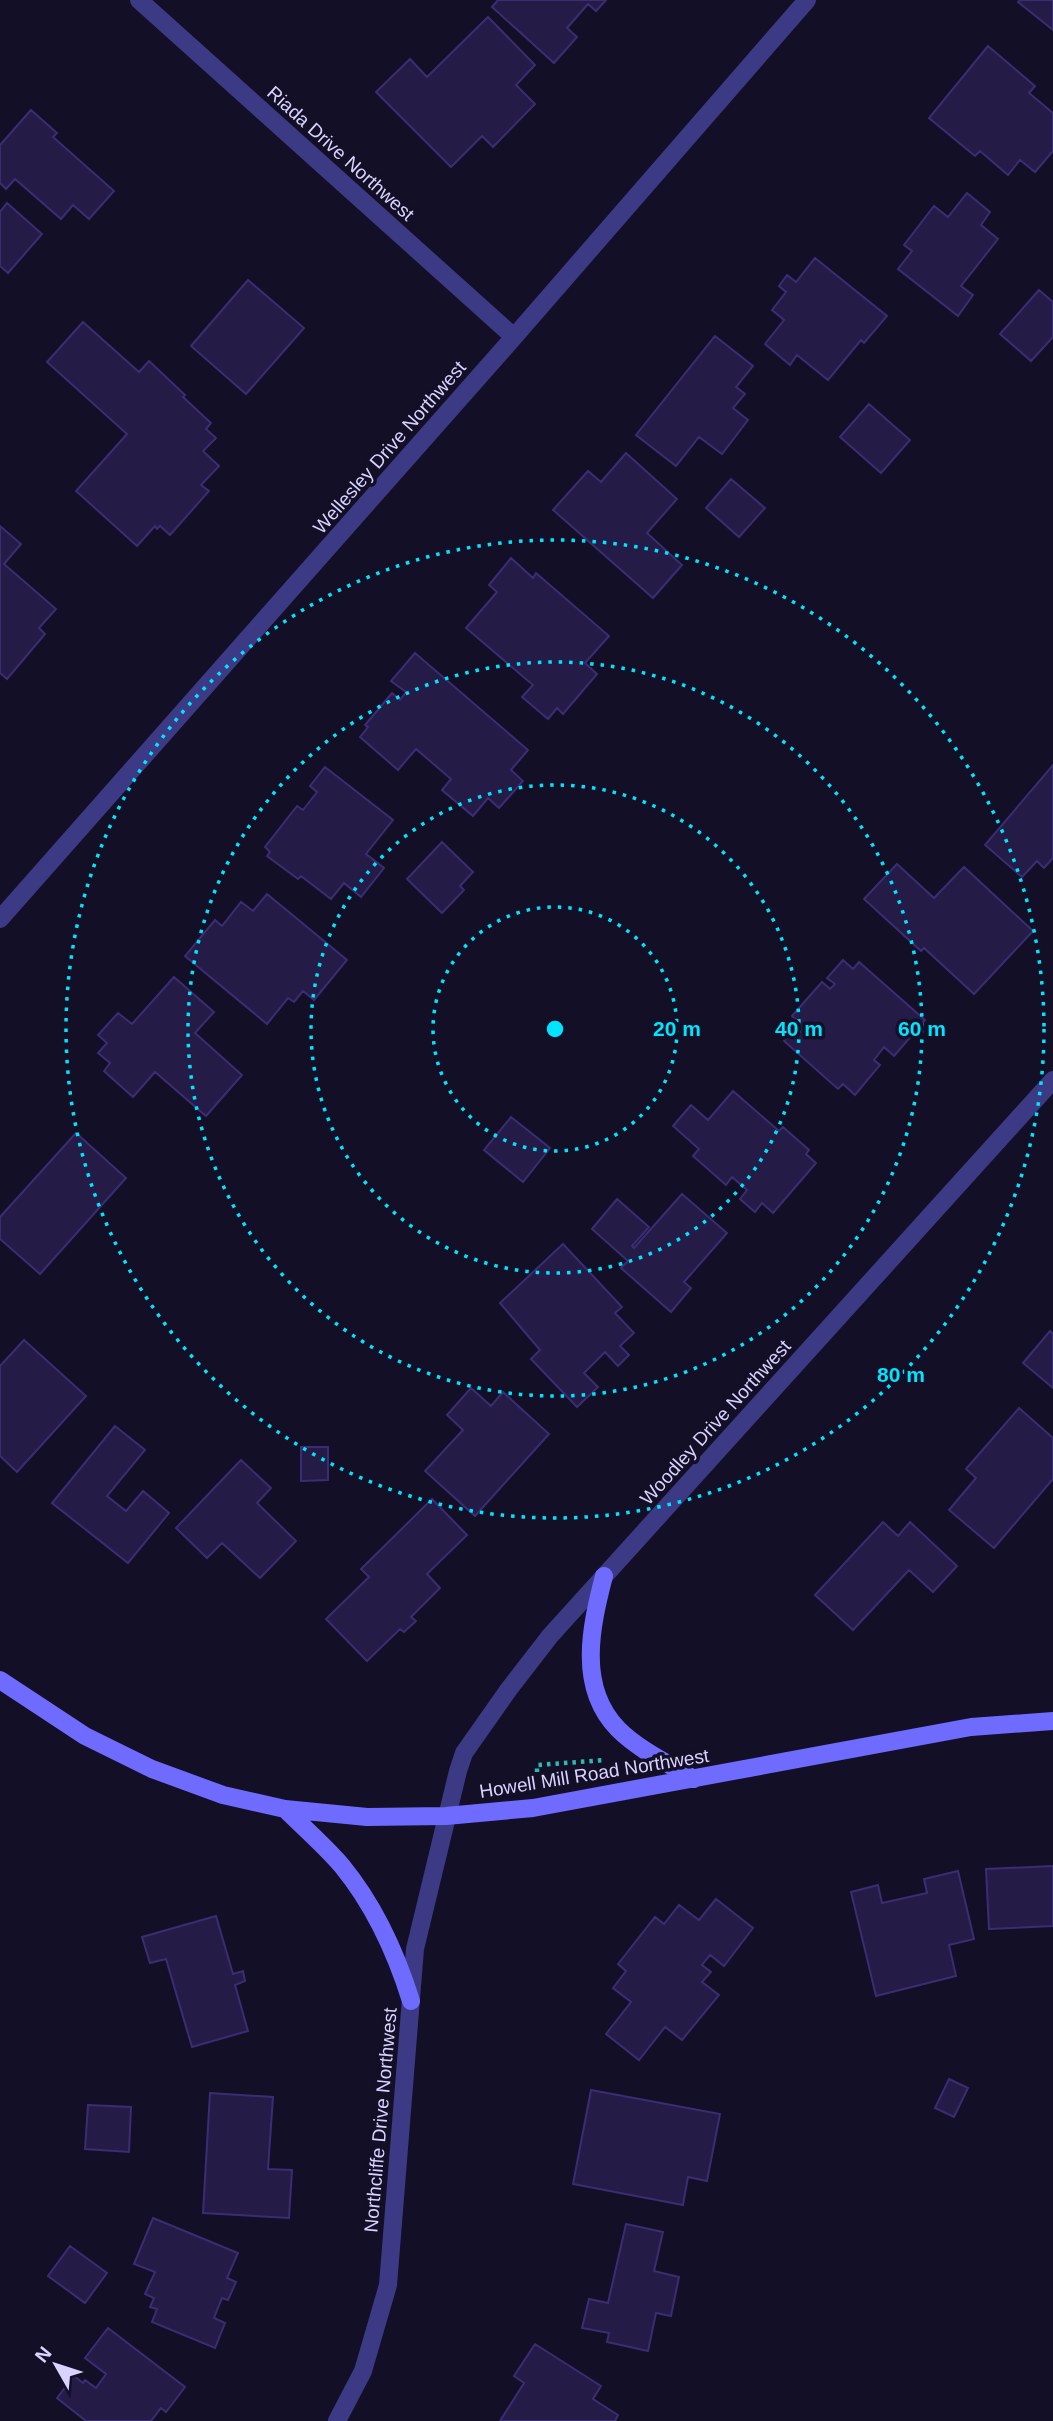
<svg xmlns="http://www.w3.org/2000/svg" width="1053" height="2421" font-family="Helvetica,sans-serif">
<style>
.building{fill:#241b47;stroke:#3b2d73;stroke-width:2}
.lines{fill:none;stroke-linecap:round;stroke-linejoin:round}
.path{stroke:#2fb8b0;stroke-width:4.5;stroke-dasharray:3.5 5;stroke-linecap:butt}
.street{stroke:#3d3a85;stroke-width:18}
.secondary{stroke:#6f6bff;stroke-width:18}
.ring{fill:none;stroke:#00e5ff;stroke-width:3.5;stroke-dasharray:3.5 7}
.labels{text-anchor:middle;stroke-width:7;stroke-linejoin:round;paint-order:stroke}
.street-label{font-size:19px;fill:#d9d4ff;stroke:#130f26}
.centre{fill:#00e5ff;stroke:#130f26;stroke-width:3.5}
.ring-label{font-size:21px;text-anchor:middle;font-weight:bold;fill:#00e5ff;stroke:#130f26;stroke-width:7;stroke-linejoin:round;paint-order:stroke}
</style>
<rect width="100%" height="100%" fill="#130f26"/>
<path class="building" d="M498,0H606L596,11L588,4L567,28L577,37L554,63L492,7Z
M1020,0H1053V30L1018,2Z
M488,17L535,65L516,85L535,104L493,147L482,136L451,167L376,92L410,59L427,77Z
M988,46L1035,86L1029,93L1053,113V151L1035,172L1020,160L1008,175L980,151L975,156L929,118Z
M31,110L57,133L53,137L114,191L89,219L73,205L61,219L15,179L6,189L0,183V145Z
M967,193L990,212L981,225L998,239L961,286L973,295L958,316L898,269L912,251L904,245L934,206L948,217Z
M7,203L42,234L8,273L0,266V212Z
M815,258L887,316L864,343L861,340L828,380L797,355L790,365L765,344L784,320L772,310L786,292L779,286L787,275L796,282Z
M248,280L304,328L246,394L191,346Z
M1039,290L1053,302V337L1031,361L1000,334Z
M83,322L139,372L149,361L185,395L183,397L211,423L206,429L216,438L203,451L219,466L201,485L209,491L170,535L160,526L157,529L155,526L137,546L76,491L127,434L47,362Z
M715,336L753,366L736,387L745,394L733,408L748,420L722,454L699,437L676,466L636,435Z
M869,404L910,440L881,473L840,437Z
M626,453L677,499L647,533L682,565L653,598L553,510L588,471L601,482Z
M731,479L765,508L739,537L706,508Z
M0,526L21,544L4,564L56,609L39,628L45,634L7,679L0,673Z
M511,558L533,578L536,573L609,636L585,663L597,674L563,714L557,708L548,719L522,697L533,685L466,628L497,592L489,585Z
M415,653L528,750L511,770L523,781L499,808L488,798L473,816L442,790L451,779L416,749L398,770L360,737L368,727L365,725L392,693L400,700L406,692L391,681Z
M1053,765V858L1044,868L1037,861L1022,877L985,845Z
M325,767L393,820L366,854L384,868L361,897L344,883L331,899L301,876L298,879L267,856L270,852L265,847L297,806L303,810L317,792L310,786Z
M442,842L473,872L460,886L464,890L442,913L407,879Z
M897,864L934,898L964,867L1033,931L974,994L924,948L921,951L864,899Z
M267,894L347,960L314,1000L303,991L294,1002L288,998L267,1024L185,956L215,920L222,926L241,902L253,911Z
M843,960L853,969L859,962L925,1020L894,1056L884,1047L874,1060L880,1065L855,1095L843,1084L838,1089L784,1041L800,1023L792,1016L822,982L830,989L835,984L827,978Z
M174,977L214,1012L195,1033L242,1075L206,1116L155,1072L133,1097L104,1071L110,1063L98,1053L107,1043L98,1035L118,1013L132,1024Z
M733,1091L779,1131L783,1127L809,1150L806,1154L816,1163L773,1213L762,1203L755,1212L740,1199L747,1190L732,1177L726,1185L693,1156L699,1149L673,1126L691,1105L708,1120Z
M511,1117L550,1148L523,1182L484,1150Z
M76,1133L126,1178L40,1274L0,1239V1217Z
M682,1194L727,1233L684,1282L691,1288L671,1312L621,1268L628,1261L592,1229L617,1199L649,1227L632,1246L634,1248Z
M563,1244L622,1307L615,1313L634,1333L620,1346L629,1355L618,1366L605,1352L584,1373L598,1387L577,1407L531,1359L540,1350L500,1303Z
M1050,1331L1053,1334V1388L1023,1363Z
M24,1340L86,1396L17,1472L0,1456V1366Z
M471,1388L491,1406L503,1392L549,1434L475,1516L425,1471L463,1430L447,1415Z
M1019,1408L1053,1438V1479L994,1548L949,1510L976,1478L966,1469Z
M115,1426L145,1450L107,1496L126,1511L143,1491L169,1513L128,1563L52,1503Z
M301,1447H328V1480L301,1481Z
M241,1460L271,1488L257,1503L296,1541L260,1578L222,1543L207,1558L176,1528Z
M432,1499L467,1535L427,1574L440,1588L411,1617L416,1621L404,1632L400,1629L367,1661L326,1619L369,1577L361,1569Z
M883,1522L898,1536L910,1522L957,1566L933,1592L909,1570L853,1630L815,1595Z
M1053,1866V1926L989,1929L986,1869Z
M958,1871L974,1939L949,1945L956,1976L876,1996L851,1892L878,1885L882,1903L927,1893L924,1879Z
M716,1899L753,1928L724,1966L710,1955L702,1965L711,1972L702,1982L719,1995L682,2040L665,2027L639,2060L606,2034L631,2002L613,1988L626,1971L618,1964L655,1917L664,1924L679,1905L699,1920Z
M216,1916L233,1974L243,1971L245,1981L235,1985L248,2031L192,2047L166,1959L150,1963L142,1937Z
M949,2079L968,2088L954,2117L935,2108Z
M591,2090L720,2114L707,2181L688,2177L683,2205L573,2184Z
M210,2093L273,2097L268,2169L292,2170L289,2218L203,2213Z
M88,2105L131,2107L129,2152L85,2149Z
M153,2218L238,2253L227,2278L236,2282L228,2300L222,2298L214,2318L225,2323L215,2348L152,2322L157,2309L150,2307L154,2298L145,2294L155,2272L134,2264Z
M626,2224L663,2232L654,2271L679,2277L671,2316L656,2313L648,2351L607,2342L609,2333L582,2328L589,2299L608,2303Z
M70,2246L107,2273L85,2303L48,2276Z
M108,2328L185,2387L166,2412L161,2408L151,2421H86L57,2398L74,2376L83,2383L85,2380L96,2388L106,2374L85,2358Z
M535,2344L601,2386L593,2399L618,2415L615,2421H500L524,2383L514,2376Z"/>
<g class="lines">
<path class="path" d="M537,1772V1765L606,1760"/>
<path class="street" d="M139,0L514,337
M0,919L514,337L807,0
M337,2421L363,2371L388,2285L415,1949L458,1771L464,1753L509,1689L550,1636L1053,1080"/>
<path class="secondary" d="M604,1576C591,1626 577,1687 618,1729C639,1750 669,1764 694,1779
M0,1680L85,1736L152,1769L223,1795L285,1809L367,1817L446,1816L533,1808L971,1727L1053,1721
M285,1809C304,1828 325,1846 342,1866C374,1905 396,1953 411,2001"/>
</g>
<g class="ring">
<circle cx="555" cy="1029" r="122"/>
<circle cx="555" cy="1029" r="244"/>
<circle cx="555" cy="1029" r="367"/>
<circle cx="555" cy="1029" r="489"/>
</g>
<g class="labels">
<g class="street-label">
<text transform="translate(341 153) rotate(42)" y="7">Riada Drive Northwest</text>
<text transform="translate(389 447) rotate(-49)" y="7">Wellesley Drive Northwest</text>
<text transform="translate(715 1422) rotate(-48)" y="7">Woodley Drive Northwest</text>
<text transform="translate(594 1773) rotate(-9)" y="7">Howell Mill Road Northwest</text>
<text transform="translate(380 2120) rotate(-85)" y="7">Northcliffe Drive Northwest</text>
</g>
</g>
<circle cx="555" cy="1029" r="10" class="centre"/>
<g class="ring-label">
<text x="677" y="1036">20 m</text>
<text x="799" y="1036">40 m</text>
<text x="922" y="1036">60 m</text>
<text x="901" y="1382">80 m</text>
</g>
<g transform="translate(56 2365) rotate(309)" stroke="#130f26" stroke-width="5" paint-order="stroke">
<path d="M0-5L12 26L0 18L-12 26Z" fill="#d9d4ff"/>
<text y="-10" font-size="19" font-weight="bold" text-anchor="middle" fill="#d9d4ff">N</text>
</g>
</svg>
